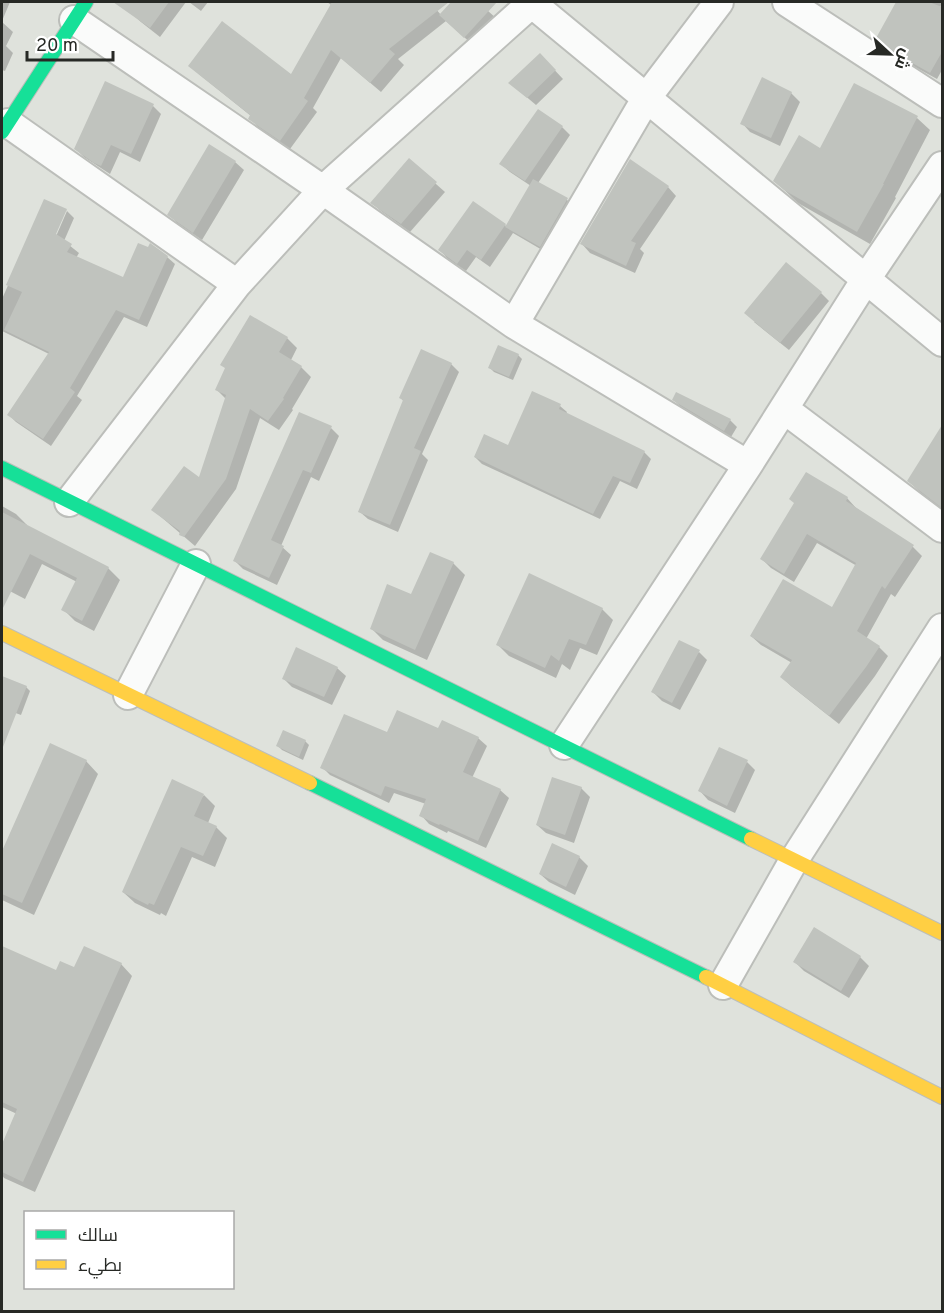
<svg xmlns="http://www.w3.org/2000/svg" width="944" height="1313" font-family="Overpass,Cairo,sans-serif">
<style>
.shadow{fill:#0003}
.building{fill:#c0c3be}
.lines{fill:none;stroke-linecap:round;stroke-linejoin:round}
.street-casing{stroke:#bcbeba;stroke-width:32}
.fast-casing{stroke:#bcbeba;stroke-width:16}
.slow-casing{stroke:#bcbeba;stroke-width:16}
.street{stroke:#fafbfa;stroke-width:28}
.fast{stroke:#16e098;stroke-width:14}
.slow{stroke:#ffcf43;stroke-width:14}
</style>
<rect width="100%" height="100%" fill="#dfe2dc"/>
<path class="shadow" d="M2,2H10L2,21Z
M139,2H186L160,37L141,22L131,13Z
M189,2H208L201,11Z
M327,2H430L441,15L453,2H478L497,19L473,45L446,21L398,59L404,65L381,92L341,58L313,108L317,112L290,149L259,128L250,118L251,116L200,75L190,65L291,76L331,5Z
M897,2H942L940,8L942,9V70L937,79L915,67L884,46L877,39Z
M2,22L13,32L6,46L13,53L5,71L2,70Z
M548,63L563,79L536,105L510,83Z
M791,93L800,102L780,146L750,132L742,123Z
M153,106L161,114L140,162L120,152L110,174L84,157L76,149Z
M917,118L930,130L895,197L896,198L870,244L798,203L775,181L821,150Z
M562,127L570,135L538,183L567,200L576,208L549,254L513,233L490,267L476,257L466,271L448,259L440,250L505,225L507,227L531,186L510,172L501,164Z
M210,146L235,162L244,170L202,240L177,223L169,214Z
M409,160L445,192L410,232L381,211L372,203Z
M668,187L676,196L640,249L644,253L635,273L590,253L582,244Z
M45,201L67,211H64L52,240L54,241L67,211L74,218L64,241L79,253L76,258L123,279L167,257L175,264L147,327L124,317L77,396L82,400L51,446L16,422L9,415L49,354L2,331V299Z
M821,293L829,301L789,350L754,322Z
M287,338L297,348L291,360L301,367L311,377L292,409L293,410L279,430L260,418L236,489L195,546L153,510L199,480L226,399L217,390Z
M518,355L522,359L513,380L494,372L490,368Z
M451,364L459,372L422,454L428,460L398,532L368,519L360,512L404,402L401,398Z
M674,400L730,420L737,427L731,437L681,407Z
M560,406L567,412L566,414L644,452L651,459L637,489L620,481L600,519L482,464L475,457L509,447Z
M331,428L339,436L319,481L311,477L281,546L291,555L277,585L243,569L235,561Z
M942,428V509L922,494L909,481Z
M847,498L856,508L913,547L922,556L895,597L891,594L866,639L879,647L888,656L875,676L839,724L791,686L782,677L792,663L761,645L751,636L832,609L857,566L817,543L794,582L771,568L762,559Z
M2,506L16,514L27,525V526L108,568L120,580L94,631L75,621L63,609L77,582L42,564L25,599L2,587Z
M453,563L465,575L427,660L383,640L372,629Z
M602,609L613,620L597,655L580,648L570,670L562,664L556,678L509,656L498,645Z
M699,652L707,660L680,710L662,701L653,692Z
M337,668L346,676L332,705L292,687L283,678Z
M3,678L26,687L30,691L21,715L2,708V682Z
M438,730L478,738L487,746L472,778L500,790L509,798L486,848L448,831L447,833L429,824L421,815L426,804L394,793L389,803L330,775L322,767L387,734Z
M305,741L309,745L303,760L282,750L278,746Z
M51,745L86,761L98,774L34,915L2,900V854Z
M747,762L755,770L735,813L708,800L700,791Z
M581,788L590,797L574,843L546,833L537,825Z
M204,795L215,806L208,823L216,827L227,838L215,867L192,857L166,916L161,913L160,915L135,903L123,892Z
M579,857L588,866L575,895L549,882L540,874Z
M814,930L860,957L869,966L849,998L804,971L795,962Z
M2,948L57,972L121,964L132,976L35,1192L4,1178L2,1175V1148L17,1114L2,1107Z"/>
<path class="building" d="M113,2H169L150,28Z
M332,2H449L389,49L395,54L370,83L331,50L304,98L308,101L280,141L248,119L250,115L188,66L222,21L291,74Z
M451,2H497L464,38L439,15Z
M896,2H929L942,7V52L930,73L907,60L875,40Z
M540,53L556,70L527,98L508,83Z
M762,77L792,92L771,138L740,124Z
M105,81L154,104L131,154L111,145L101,166L94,163L74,149Z
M854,83L918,116L883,184H884L857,232L784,190L773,181L799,135L820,148Z
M538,109L563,126L525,181L499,164Z
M209,144L236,161L193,233L167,215Z
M409,158L437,182L401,224L370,203Z
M630,159L669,186L631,241L636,243L626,266L580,244Z
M533,179L568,198L540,247L505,227Z
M44,199L67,209L56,234L72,244L67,252L123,277L138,243L148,247L150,243L168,256L139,320L116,310L70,388L75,392L43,439L7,415L49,352L4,330L22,292L6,285Z
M473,201L506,224L481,260L467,250L457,264L438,250Z
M786,262L822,292L780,343L744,313Z
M250,315L288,337L279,352L302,366L283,398L284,399L268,421L250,409L226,479L184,537L179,535L180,531L151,510L184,466L199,477L226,395L215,390L225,368L220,365Z
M498,345L519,354L509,377L488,368Z
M421,349L452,363L414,448L421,451L390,525L358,512L403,400L399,398Z
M532,391L561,404L559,409L645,451L630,483L613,476L593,514L474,457L484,434L508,445Z
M676,392L731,419L724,431L672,400Z
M299,412L332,426L311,473L303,470L271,540L284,546L269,578L233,561Z
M942,425V508L907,481Z
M806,472L848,497L846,501L914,545L885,589L882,586L857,631L880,646L866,667L829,716L780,677L792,660L750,636L783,579L832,607L856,563L807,534L784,574L760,559L794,503L789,499Z
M2,512L109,567L82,621L61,610L77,578L30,554L2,610Z
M430,552L454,562L415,650L370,629L387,584L411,594Z
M529,573L603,608L586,645L569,639L559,661L551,655L545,668L496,645Z
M679,640L700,650L672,703L651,692Z
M296,647L338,667L324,697L282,679Z
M2,676L27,686L3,747L2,746Z
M397,710L438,728L442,720L479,737L463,772L501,789L478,841L440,824L439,825L419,816L426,799L385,786L381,796L320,768L344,714L387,732Z
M283,730L306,740L299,757L276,746Z
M50,743L87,760L22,903L2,894V851Z
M719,747L748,760L727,806L698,791Z
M552,777L582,787L565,835L536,825Z
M172,779L204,794L194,816L217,826L203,856L181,847L154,905L149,903L148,905L122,892Z
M552,843L580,856L566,887L539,874Z
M814,927L861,956L841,991L793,962Z
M2,946L56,970L60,961L74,967L84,946L122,963L23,1182L2,1172V1144L17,1109L2,1102Z"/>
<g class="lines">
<g class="street-casing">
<path id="street" d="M530,2L942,342
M787,2L942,103
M74,20L323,190L514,324L748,465
M8,123L237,284
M514,324L647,97L719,2
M784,409L942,528
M69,502L237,284L323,190L533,2
M128,695L196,564
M564,745L748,465L866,279L942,166
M723,985L794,860L942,628"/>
</g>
<g class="fast-casing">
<path id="fast" d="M2,132L86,2
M2,468L751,839
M310,783L706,977"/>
</g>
<g class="slow-casing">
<path id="slow" d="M2,633L310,783
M751,839L942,933
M706,977L942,1097"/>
</g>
<use href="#street" class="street"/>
<use href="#fast" class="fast"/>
<use href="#slow" class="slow"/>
</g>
<rect width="944" height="1313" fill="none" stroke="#272925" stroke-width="6"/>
<rect x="24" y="1211" width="210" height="78" fill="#ffffff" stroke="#a9a9a8" stroke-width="1.5"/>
<rect x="36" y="1230" width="30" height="9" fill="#16e098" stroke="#a9a9a8" stroke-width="1.5"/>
<text x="78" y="1241" font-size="18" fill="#272925">سالك</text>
<rect x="36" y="1260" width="30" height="9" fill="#ffcf43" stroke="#a9a9a8" stroke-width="1.5"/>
<text x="78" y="1271" font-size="18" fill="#272925">بطيء</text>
<g transform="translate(890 54) rotate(112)" stroke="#ffffff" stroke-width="4.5" paint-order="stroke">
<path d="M0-4.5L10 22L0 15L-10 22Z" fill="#272925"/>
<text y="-9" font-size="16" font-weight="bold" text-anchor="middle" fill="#272925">ش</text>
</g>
<path d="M27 51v9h86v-9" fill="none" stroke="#272925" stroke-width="3"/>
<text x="36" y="51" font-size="18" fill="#272925" stroke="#ffffff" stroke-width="4.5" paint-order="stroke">20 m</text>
</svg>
